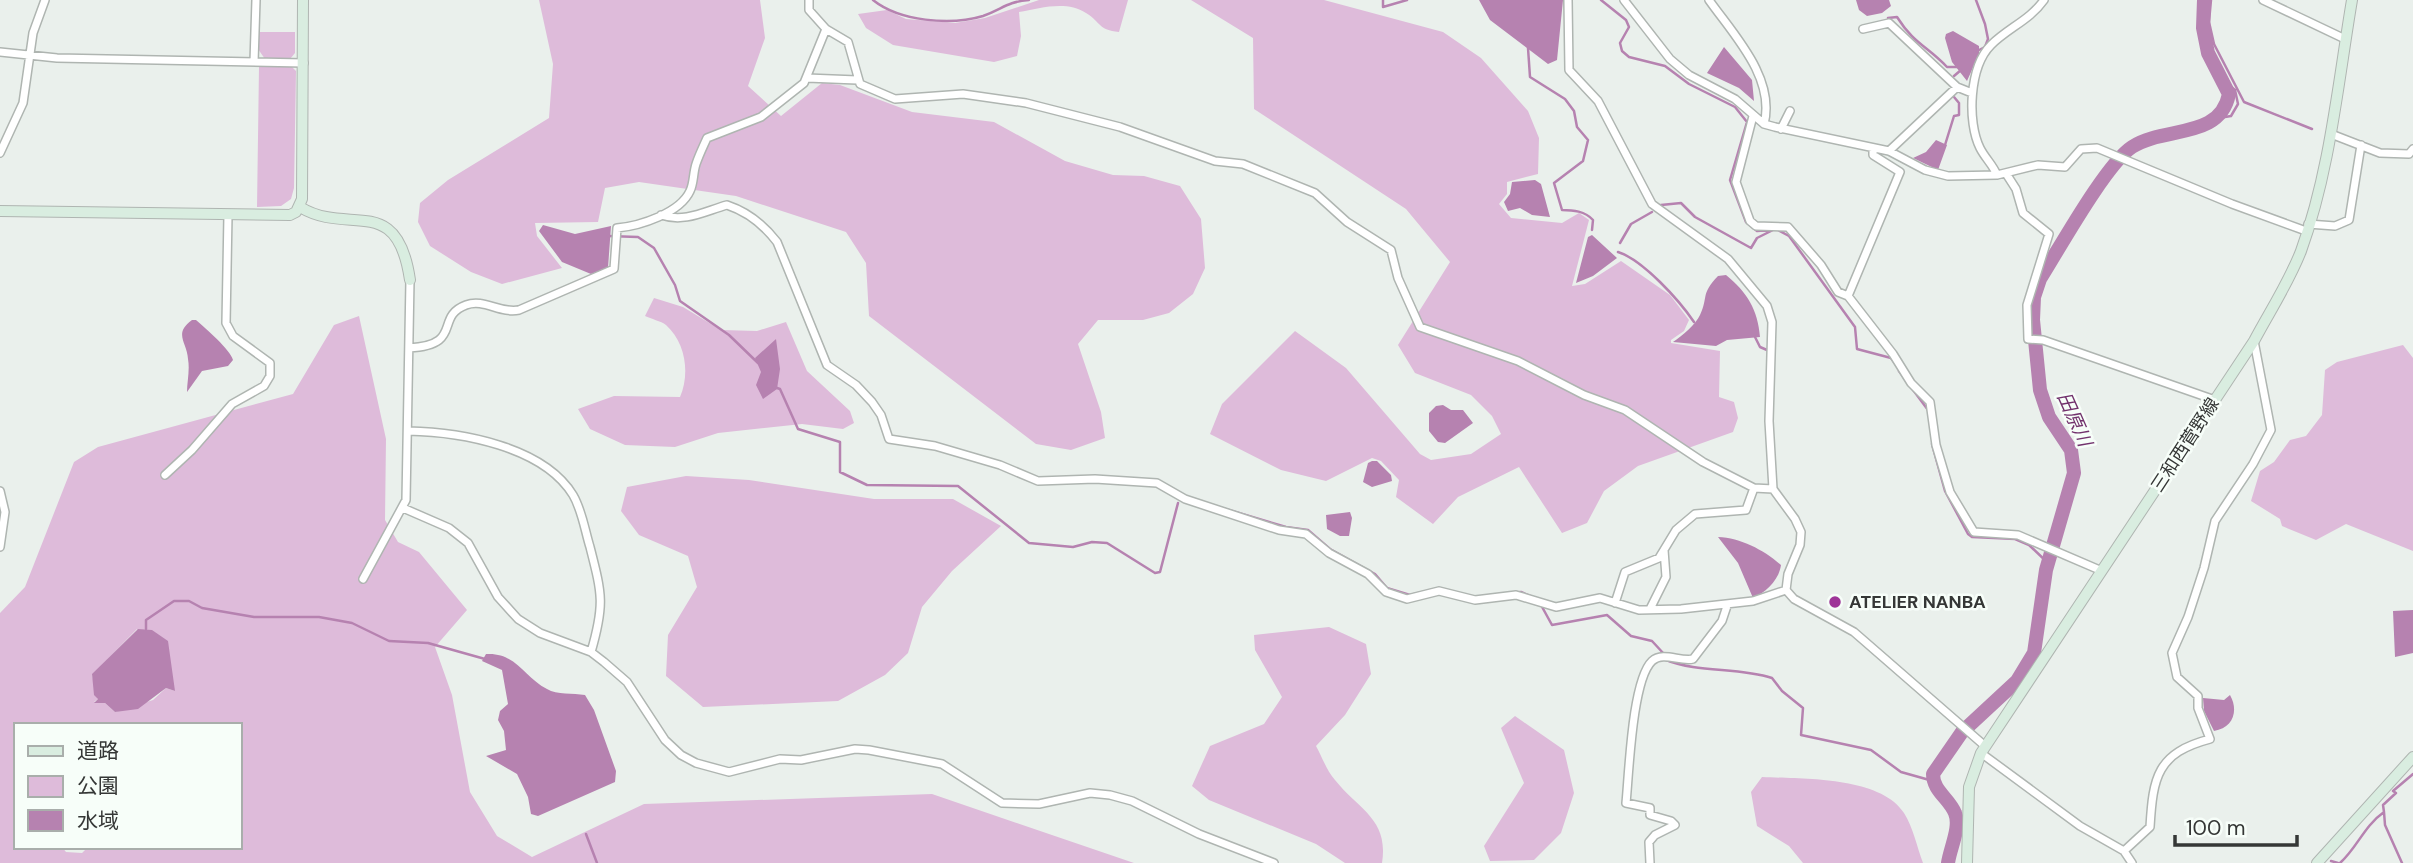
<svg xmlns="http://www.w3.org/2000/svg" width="2413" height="863" font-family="'DM Sans','Noto Sans JP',sans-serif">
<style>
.green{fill:#debbda;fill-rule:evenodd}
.water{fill:#b682b0}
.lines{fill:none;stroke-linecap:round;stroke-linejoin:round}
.stream{stroke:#b682b0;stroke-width:2.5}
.river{stroke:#b682b0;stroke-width:14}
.street-casing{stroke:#afb5b1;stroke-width:10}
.secondary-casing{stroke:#afb5b1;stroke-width:12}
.street{stroke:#fff;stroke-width:7}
.secondary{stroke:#d9ede0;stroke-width:10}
.poi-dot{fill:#9e3598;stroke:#f7fef9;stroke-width:2.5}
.labels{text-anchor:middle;stroke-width:5;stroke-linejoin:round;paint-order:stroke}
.street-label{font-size:18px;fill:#353736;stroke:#f7fef9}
.poi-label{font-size:18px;font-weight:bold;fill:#353736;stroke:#f7fef9;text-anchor:start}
.water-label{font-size:19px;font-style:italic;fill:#72326d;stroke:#f7fef9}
</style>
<rect width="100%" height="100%" fill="#eaf0ec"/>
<path class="green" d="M539,0H760L765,38L748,86L781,116L822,83L840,85L912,112L994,122L1065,161L1113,175L1144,176L1180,186L1201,219L1205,268L1193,294L1169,313L1143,320H1098L1078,344L1101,412L1105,438L1071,450L1036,444L869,316L866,263L846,232L736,196L639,182L605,188L598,222L535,223L537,236L562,268L502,284L471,272L430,246L418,222L420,203L448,180L549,118L553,64Z
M1039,0H1128L1119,32C1098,30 1102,23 1086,13C1067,0 1040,8 1019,12L1021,36L1017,56L994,62L893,45L866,28L858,14L887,10L906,19L955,23L985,18Z
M1191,0H1324L1443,32L1481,58L1528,111L1539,138L1538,174L1507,182V194L1499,204L1511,218L1562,223L1579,213L1589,220L1572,286L1585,284L1621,261L1670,295L1689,320L1684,331L1671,340V343L1720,351L1719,397L1734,402L1738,418L1733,432L1638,466L1604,491L1587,523L1562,533L1519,467L1458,497L1433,524L1396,497L1399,480L1381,461L1372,458L1326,481L1281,470L1210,434L1222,404L1295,331L1346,368L1420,454L1431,460L1471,454L1501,434L1492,416L1471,395L1415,373L1398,345L1450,262L1406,209L1254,109L1253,38Z
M258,32H295V53L290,59H265L258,49Z
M259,67H292L296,71L294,188L291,199L281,206L257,207Z
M654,298L683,307L721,330L757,331L786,322L807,371L850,411L854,423L843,429L802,424L718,433L675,447L625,445L590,429L578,409L614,396L680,397C690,374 686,343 666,325C661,321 651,319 645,316Z
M359,316L386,439L385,520L398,542L419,552L467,610L435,647L452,695L470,792L497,836L532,857L644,804L932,794L1134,863H0V613L25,587L74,462L98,447L293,394L334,325ZM137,629L175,691L166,688L153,700L115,712L105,703L94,702L98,699L92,675ZM16,725H240V847H88L82,853L66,852L62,847H16Z
M2403,345L2413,358V551L2346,524L2316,540L2282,526L2280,519L2251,501L2260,471L2274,462L2290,440L2306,436L2322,415L2325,370L2337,362Z
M686,476L749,480L874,499H953L1001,526L952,571L922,607L908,653L885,675L838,701L703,707L666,676L668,635L697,587L688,556L639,535L621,511L627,487Z
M1329,627L1366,644L1371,674L1345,715L1316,746C1322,757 1327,771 1335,780C1359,810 1389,819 1382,863H1345L1316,844L1209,800L1192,786L1210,746L1264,724L1282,697L1255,650L1254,635Z
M1515,716L1564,750L1574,793L1561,833L1534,860L1490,861L1484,846L1524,783L1501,728Z
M1762,777C1801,779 1880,776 1904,813C1913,827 1917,847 1923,863H1803L1789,846L1757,826L1751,792Z"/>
<path class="water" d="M1479,0H1563L1557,60L1548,64L1490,20Z
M1856,0H1889L1891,6L1882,13L1867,16L1859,10Z
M1953,31L1979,46V54L1967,81L1952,62L1945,38L1946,34Z
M1724,47L1752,80L1754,101L1739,88L1707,73Z
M1936,140L1947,145L1938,170L1913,158L1926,152Z
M1535,180L1541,184L1550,217L1532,215L1520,208L1508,211L1504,202L1510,194L1512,182Z
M543,225L575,234L611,226L608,268L591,274L562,262L539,231Z
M1592,235L1617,258L1593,276L1576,283L1588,237Z
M1726,275C1747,292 1758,310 1760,337L1727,340L1716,346L1673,342C1682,336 1696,324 1700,315C1709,296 1700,295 1718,276Z
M192,320H196C206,329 230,349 233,360L228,366L202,371L187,392C187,382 190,370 188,359C187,342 173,334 192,320Z
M776,339L780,369L777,389L763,399L756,385L761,372L755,358Z
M1443,405L1451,410H1463L1473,423L1445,443L1438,442L1429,431V413L1436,406Z
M1372,461H1377L1391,475L1392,481L1372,487L1363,482L1368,463Z
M1350,512L1352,518L1349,536H1340L1327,529L1326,515Z
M1718,537C1741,538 1764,550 1781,565C1779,580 1766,592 1753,598L1738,563Z
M2413,610V653L2395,657L2393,611Z
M138,629L152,630L168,641L175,691L166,688L138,709L115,712L105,703H94L98,699L94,695L92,674Z
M486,654C516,652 524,677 547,689C557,695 573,693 585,695L594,710L616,771L615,782L538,816L531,814L528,797L517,774L486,756L506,750L504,731L498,720L500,711L508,704L502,670L482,661Z
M2230,695C2239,711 2233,728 2214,731L2204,711L2203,698L2224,700Z"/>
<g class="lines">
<path class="stream" d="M873,0C899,21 950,26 983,16C1003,9 1006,2 1029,0
M1383,0V7L1407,0
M1601,0L1626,20L1629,27L1620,43L1622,51L1629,57L1665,66L1689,84L1735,107L1747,122L1730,180L1746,222L1757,231L1771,230
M1976,0L1985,24L1988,39L1985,47L1977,51
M2211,0L2209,22L2214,44L2244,102L2312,129
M1888,18L1897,17C1914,44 1927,46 1947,67H1957
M1528,48L1530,77L1565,99L1574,111L1577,127L1588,140L1583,161L1554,183L1562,210C1573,210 1585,211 1593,220L1592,230
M1954,76L1961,70
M2219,118L2231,116L2238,104L2235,90L2224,81
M1945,145L1954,116L1959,115V103L1954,97
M1661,205L1681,203L1695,217L1751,248L1757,238L1773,230
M1778,230L1789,236L1855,327L1857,349L1891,358L1894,362
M608,236L638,237L654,248L675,285L680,301L729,335L758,363
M1620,243L1631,224L1652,212
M1618,252C1643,260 1679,300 1694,322
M1755,337L1760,347L1767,350
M1899,371L1928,410
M774,387L780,389L798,429L840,442V472L867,485L958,486L1029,543L1073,547L1092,542L1107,543L1155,573L1160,572L1178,503
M1932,444L1945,491L1968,534L1972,537L2015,539L2029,545L2048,563
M1182,496L1286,527L1308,530L1330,549L1375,574L1387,588L1410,595L1439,588
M1490,595L1521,592L1537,599
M1541,605L1552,625L1607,615L1631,636L1652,641L1664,654
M146,629V620L174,601H189L202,608L254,617H319L352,623L389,641L428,643L485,659
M1666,660C1698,673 1739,667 1772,678L1782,691L1803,708L1801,735L1871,750L1901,772L1933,781
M2384,812L2385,825L2402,863
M586,834L597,863
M2331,861L2338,863
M2340,863C2357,848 2364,826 2384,812L2383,805L2396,793L2393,791L2413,774"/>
<path class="river" d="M1948,863C1950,848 1961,827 1955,813C1949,798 1933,791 1933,774L1962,732L2017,681L2034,653L2046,570L2074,473L2071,450L2049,417L2040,390L2033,320L2034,297L2040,279C2059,249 2106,164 2132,147C2164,126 2220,140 2229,94L2208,53L2203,28L2204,0"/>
<g class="street-casing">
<path id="street" d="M809,0V10L826,29L848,42L860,84L895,99L963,94L1026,103L1120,127L1215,161L1243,164L1315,193L1347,222L1391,250L1398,278L1420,327L1518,361L1584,395L1625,410L1703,462L1754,488L1773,489
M1568,0L1569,70L1598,101L1652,204L1728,259L1767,306L1772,322L1769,421L1773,489L1795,519L1801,532L1800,545L1788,574L1786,590L1794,599L1854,632L1985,746
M1624,0L1670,59L1689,75L1735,99L1764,124L1775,127L1889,151L1925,170L1948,176L1997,175L2038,165L2065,167L2081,149L2097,148L2232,204L2306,231
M1709,0C1733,34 1776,78 1764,124
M2263,0L2345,39
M1863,29L1889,23L1957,87
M0,52L57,58L304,63
M254,62L256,0
M807,78L857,80
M1753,116L1736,182L1750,221L1756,226L1788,227L1821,265L1838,292L1848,296L1893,354L1911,383L1930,402L1936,445L1950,492L1974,532L2018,535L2102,571
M1781,129L1790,111
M2331,134L2380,153L2409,154L2413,149
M1889,151L1957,87L1972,93
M0,153L23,103L33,33L45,0
M1997,175C1993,165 1985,158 1980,148C1967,122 1969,67 1991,45C2008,28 2030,20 2044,0
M2007,175L2016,189L2023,213L2049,234L2027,305L2028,339L2043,340L2215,400
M661,215C685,223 705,211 727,205C748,212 764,225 777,242L827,365L856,385L872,402L881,415L889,439L935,446L1000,465L1038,481L1095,479L1157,483L1185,499L1279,530L1306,534L1329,553L1368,574L1386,592L1407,599L1439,591L1475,600L1516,595L1556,607L1600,598L1639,610L1681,609L1753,601L1786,590
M2308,224L2335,226L2349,220L2361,145
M1848,296L1900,172L1873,155V148
M409,348C464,345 434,317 466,305C484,298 500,314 519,310L614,269L617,228C640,226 680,213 690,191C694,183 693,173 696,164C699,155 703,147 707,138L761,117L804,83L826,29
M408,431C460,432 543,446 573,495C582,510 585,531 590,547C602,594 605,604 591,652
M165,475L192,450L232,404L264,386L270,376V363L233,336L226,323L228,215
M0,491L5,512L0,547
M403,508L449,528L468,543L498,597L518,619L540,633L591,652L604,662L627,682L665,740L681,755L696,763L729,772L780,759L801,760L855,749L869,750L942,764L1002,803L1039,804L1090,793L1110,795L1132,801L1199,834L1274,863
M363,579L406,500L410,280
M1615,603L1625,572L1659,558L1676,530L1695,514L1746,510L1754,488
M1650,609L1666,577L1664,550
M1981,753L2080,826L2124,851L2150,827C2153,777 2157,753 2210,739L2198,708V696L2177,677L2172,653L2188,617L2204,568L2215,521L2253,464L2271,430L2254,341
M2124,851L2132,863
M1650,863L1649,842L1655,835L1675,825L1671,821L1650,815V808L1626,803C1629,774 1632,680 1652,661C1663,651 1680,662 1693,659L1722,621L1727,606"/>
</g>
<g class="secondary-casing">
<path id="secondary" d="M300,207C349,237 397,191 410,280
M0,211L290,215L296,212L302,199L303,0
M1967,863L1969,787L1981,753L2254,341C2270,311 2289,282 2301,251C2330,171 2338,83 2352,0
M2317,863L2413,757"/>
</g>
<use href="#street" class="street"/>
<use href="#secondary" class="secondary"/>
</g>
<circle class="poi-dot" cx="1835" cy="602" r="7"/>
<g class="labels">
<g class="street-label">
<text transform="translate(2185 445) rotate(-57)" y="6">三和西菅野線</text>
</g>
<g class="poi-label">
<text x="1849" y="608">ATELIER NANBA</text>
</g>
<g class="water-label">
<text transform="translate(2075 419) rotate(66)" y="7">田原川</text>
</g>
</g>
<rect x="14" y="723" width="228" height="126" fill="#f7fef9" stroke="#a9aeab" stroke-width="2"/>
<rect x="28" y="746" width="35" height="10" fill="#d9ede0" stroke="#a9aeab" stroke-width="2"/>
<text x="77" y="758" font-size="21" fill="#353736">道路</text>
<rect x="28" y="776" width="35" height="21" fill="#debbda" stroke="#a9aeab" stroke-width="2"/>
<text x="77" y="793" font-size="21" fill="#353736">公園</text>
<rect x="28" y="810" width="35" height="21" fill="#b682b0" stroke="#a9aeab" stroke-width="2"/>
<text x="77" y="828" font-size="21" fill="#353736">水域</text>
<path d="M2175 835v10h122v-10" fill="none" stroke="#353736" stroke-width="3.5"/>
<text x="2186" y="835" font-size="21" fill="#353736" stroke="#f7fef9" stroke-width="5" paint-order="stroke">100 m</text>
</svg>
